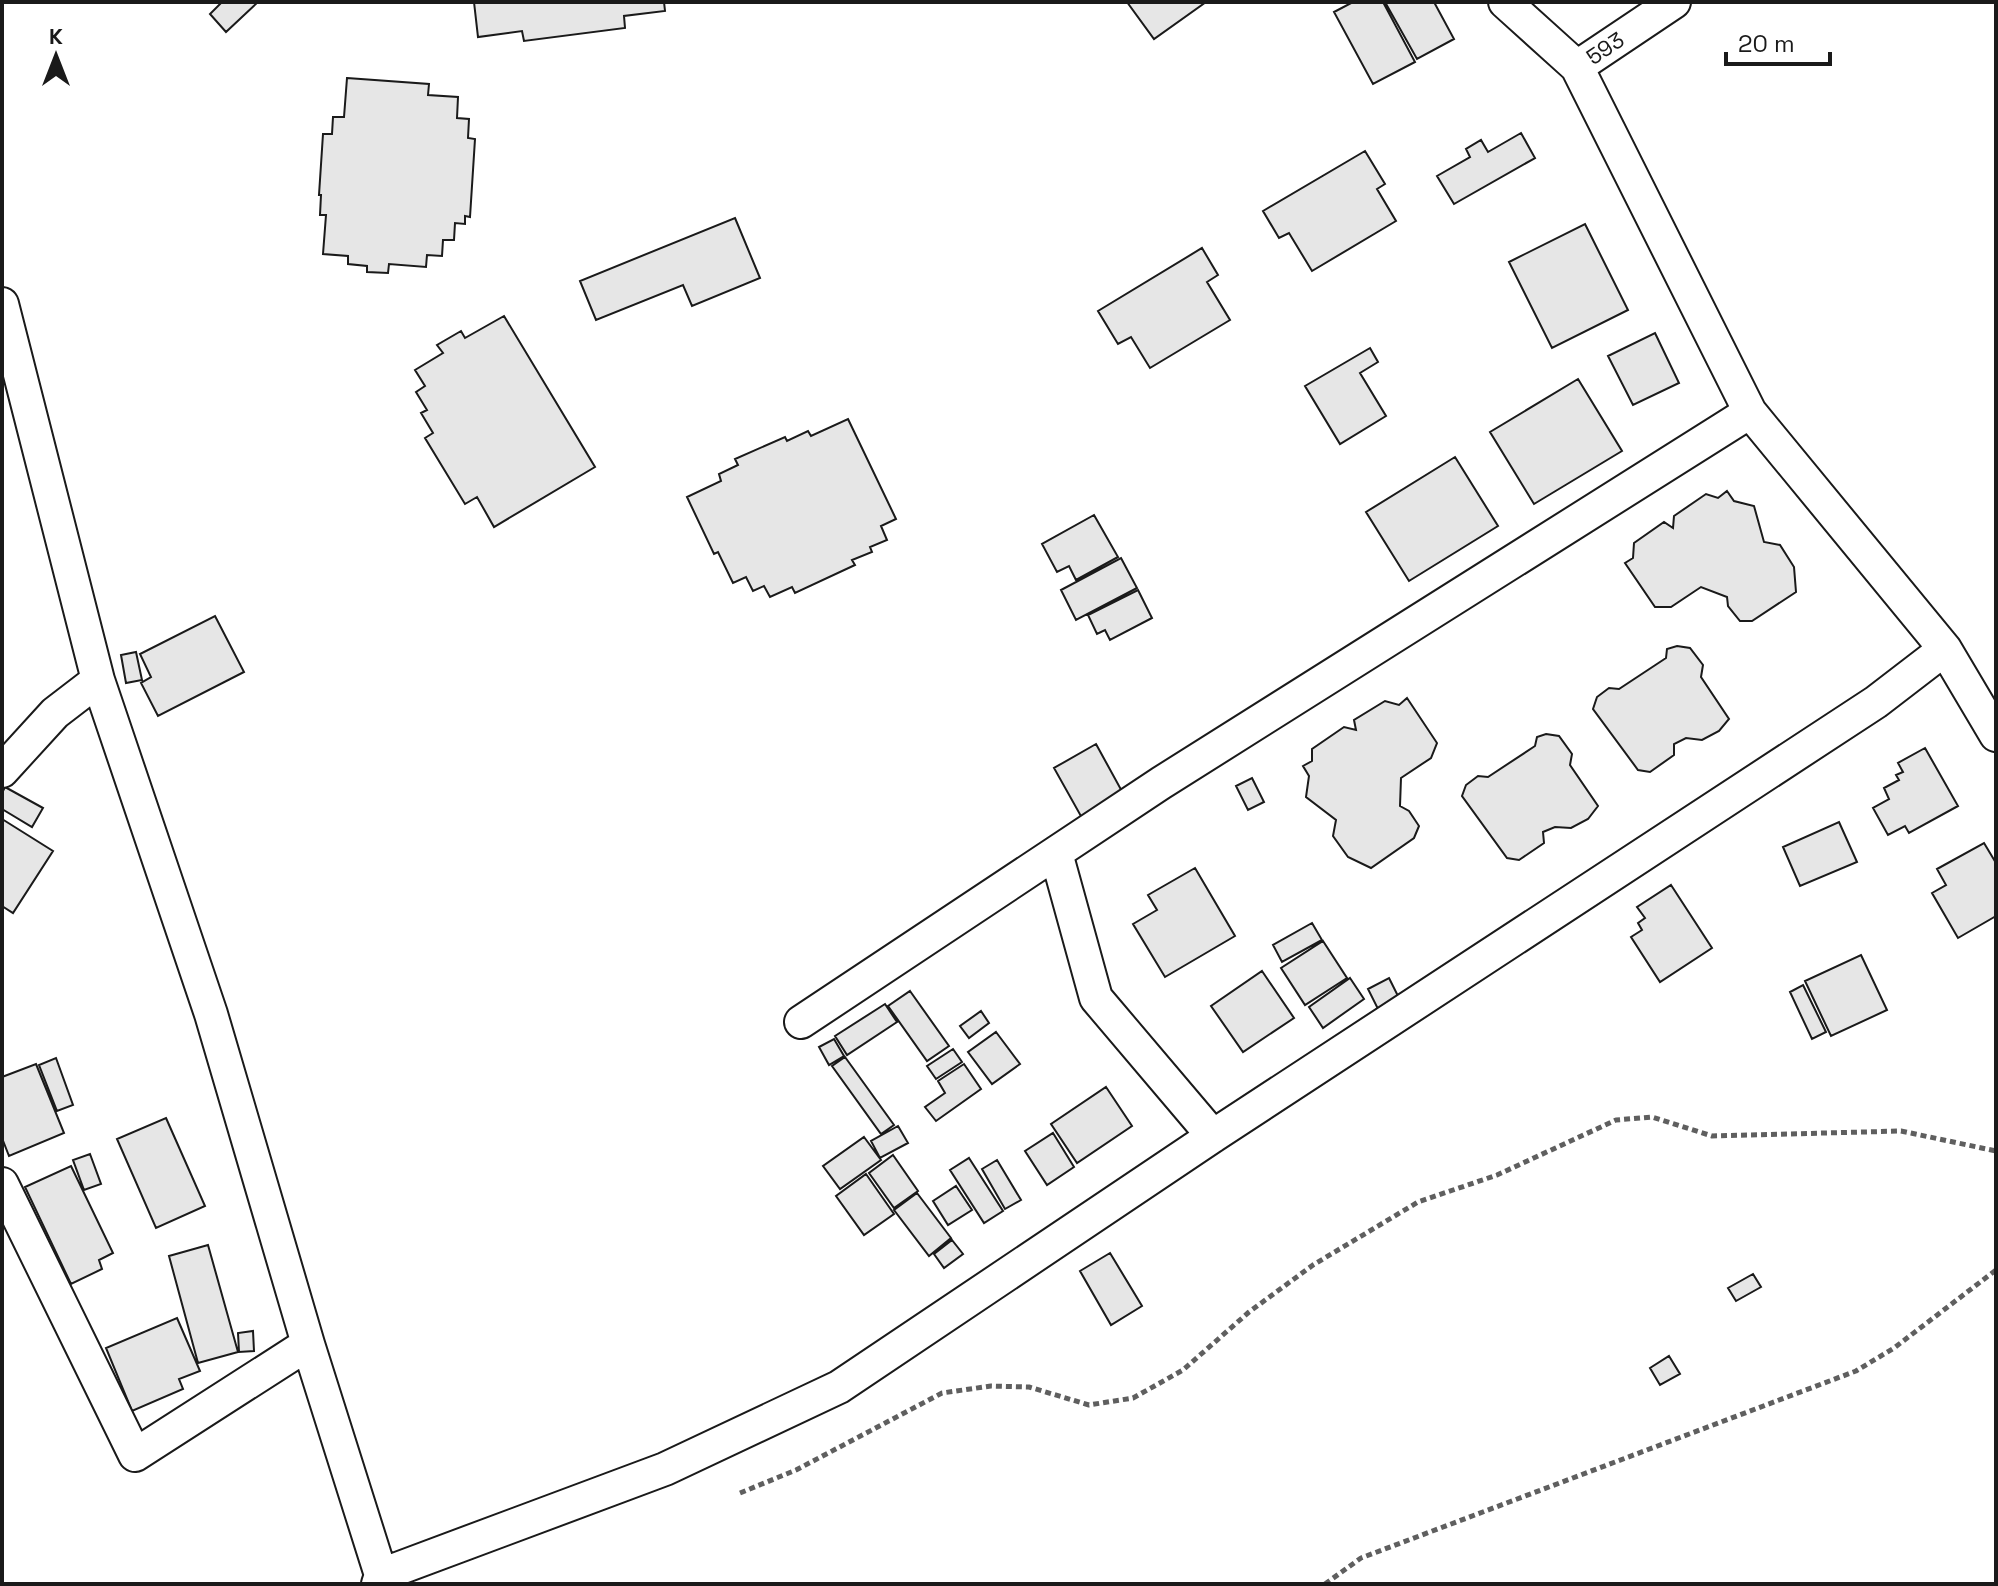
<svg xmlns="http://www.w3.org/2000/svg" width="1998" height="1586" font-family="'Space Grotesk',sans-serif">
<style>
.building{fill:#e6e6e6;stroke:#1a1a1a;stroke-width:2}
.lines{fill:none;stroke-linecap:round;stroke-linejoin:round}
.minor-casing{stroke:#1a1a1a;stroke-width:36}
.path{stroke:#5f5f5f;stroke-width:5;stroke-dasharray:6 4;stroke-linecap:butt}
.minor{stroke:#fff;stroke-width:32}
.labels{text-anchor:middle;stroke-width:6;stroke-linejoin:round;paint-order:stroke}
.street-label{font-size:22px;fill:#1a1a1a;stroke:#fff}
</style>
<rect width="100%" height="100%" fill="#fff"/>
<path class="building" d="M222,2H258L226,32L210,14Z
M474,2H664L665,11L624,16L625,28L524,41L522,31L478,37Z
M1127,2H1206L1154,39Z
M1353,2H1383L1415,62L1373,84L1334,12Z
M1385,2H1434L1454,39L1417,59Z
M347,78L429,84L428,95L458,97L457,118L469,119L468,138L475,139L470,217L465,216V224L455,223L454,240H443L442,256L427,255L426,267L389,264L388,273L367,272V266L348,264V256L323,254L326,215H320L321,195H319L323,134H332L333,117H344Z
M1521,133L1535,158L1454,204L1437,176L1470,157L1466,149L1481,140L1488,152Z
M1365,151L1385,184L1377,189L1396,221L1312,271L1289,233L1279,238L1263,211Z
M735,218L760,278L692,306L683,285L596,320L580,281Z
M1585,224L1628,310L1552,348L1509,262Z
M1202,248L1218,275L1207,282L1230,320L1150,368L1131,337L1118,344L1098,311Z
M504,316L595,467L494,527L477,497L465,504L425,438L433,433L421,413L427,410L416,392L425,386L415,370L443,353L437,345L461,331L465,338Z
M1655,333L1679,383L1633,405L1608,356Z
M1370,348L1378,362L1360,373L1386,416L1340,444L1305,386Z
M1578,379L1622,451L1534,504L1490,432Z
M848,419L896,519L881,526L887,540L870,547L872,552L852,560L855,565L795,593L792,587L770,597L764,586L753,591L746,577L733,583L718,552L714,554L687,497L721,481L719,474L738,465L735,459L785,437L787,441L808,431L811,436Z
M1455,457L1498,526L1409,581L1366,512Z
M1727,491L1734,501L1754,506L1764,542L1780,545L1794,567L1796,592L1752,621H1740L1728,606L1727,597L1701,587L1671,607H1655L1625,563L1633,558L1634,543L1664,522L1673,528L1674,516L1706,494L1718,498Z
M1094,515L1118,557L1076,580L1069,566L1057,572L1042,544Z
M1121,558L1137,588L1076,620L1061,590Z
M1138,590L1152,618L1110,640L1105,630L1097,634L1088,615Z
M215,616L244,672L158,716L141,683L151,677L140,654Z
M1677,646L1690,648L1703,665L1701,677L1729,719L1719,731L1702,740L1686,738L1674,744V755L1650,772L1638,770L1593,709L1597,697L1609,688L1619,689L1666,658L1667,649Z
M136,652L142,680L126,683L121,655Z
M1407,698L1437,743L1431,758L1401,778L1400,806L1409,811L1419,826L1414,838L1371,868L1348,857L1333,836L1336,820L1306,797L1309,776L1303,766L1312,761V749L1344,727L1356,730L1354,720L1385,701L1399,705Z
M1546,734L1559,736L1572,754L1570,765L1598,806L1588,819L1571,828L1555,827L1543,832L1544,843L1519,860L1507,858L1462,796L1466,785L1478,776L1488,777L1535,746L1537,737Z
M1096,744L1124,795L1082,818L1054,768Z
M1925,748L1958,806L1909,833L1905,826L1888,835L1873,808L1889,799L1884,788L1899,780L1896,775L1903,772L1898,763Z
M1252,778L1264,802L1248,810L1236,786Z
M5,787L43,808L32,827L2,809V793Z
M2,819L53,851L13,913L2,906Z
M1839,822L1857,862L1800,886L1783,847Z
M1984,843L1996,863V916L1958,938L1932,893L1946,885L1937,869Z
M1195,868L1235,936L1165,977L1133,924L1157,910L1148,895Z
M1671,885L1712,948L1660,982L1631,937L1642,930L1638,923L1645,918L1637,907Z
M1312,923L1322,940L1282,962L1273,945Z
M1323,941L1347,978L1305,1005L1281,968Z
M1861,955L1887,1010L1831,1036L1805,981Z
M1262,971L1294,1018L1243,1052L1211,1006Z
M1350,978L1364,999L1323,1028L1309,1007Z
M1389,978L1400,1000L1379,1011L1368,989Z
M1803,985L1826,1032L1812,1039L1790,992Z
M910,991L949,1046L927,1061L888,1006Z
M885,1004L897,1022L847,1055L835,1036Z
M981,1011L989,1023L969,1038L960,1026Z
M996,1032L1020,1064L992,1084L968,1052Z
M834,1039L844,1056L829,1065L819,1047Z
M953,1049L962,1062L936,1079L927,1066Z
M845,1057L894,1125L881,1134L832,1066Z
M56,1058L73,1105L57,1111L39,1065Z
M36,1064L64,1133L9,1156L2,1138V1077Z
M964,1064L981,1089L936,1121L925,1107L945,1093L938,1081Z
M1106,1087L1132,1126L1077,1163L1051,1124Z
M166,1118L205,1206L156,1228L117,1139Z
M898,1126L908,1143L880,1158L871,1141Z
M1053,1133L1074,1167L1047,1185L1025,1151Z
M864,1137L881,1160L840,1189L823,1166Z
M90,1154L101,1184L84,1190L73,1160Z
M893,1155L918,1191L894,1208L869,1173Z
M969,1158L1003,1211L984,1223L950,1170Z
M997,1160L1021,1200L1005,1209L982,1169Z
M71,1166L113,1253L99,1260L102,1269L71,1284L25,1187Z
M866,1174L894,1214L864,1235L836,1196Z
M956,1186L972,1210L948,1225L933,1201Z
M917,1193L951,1238L929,1256L894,1210Z
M952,1240L963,1254L944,1268L934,1254Z
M208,1245L238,1352L198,1363L169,1256Z
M1110,1253L1142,1306L1111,1325L1080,1271Z
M1753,1274L1761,1287L1736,1301L1728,1288Z
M177,1318L200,1371L179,1379L183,1389L132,1411L106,1348Z
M253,1331L254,1351L239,1352L238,1333Z
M1669,1356L1680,1374L1660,1385L1650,1368Z"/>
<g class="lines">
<g class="minor-casing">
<path id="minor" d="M1505,2L1577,67L1674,2
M1577,67L1750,412L1945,649L1996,735
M2,304L98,680L211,1014L308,1344L381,1575L378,1584
M2,771L55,713L98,680
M1056,853L1096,998L1213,1136
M801,1022L1161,783L1750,412
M2,1184L135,1455L308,1344
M381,1575L665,1469L839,1387L1213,1136L1876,702L1945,649"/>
</g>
<path class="path" d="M740,1493L796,1470L942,1393L991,1386L1029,1387L1089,1405L1133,1398L1183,1370L1249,1312L1313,1265L1418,1202L1497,1175L1616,1120L1652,1117L1712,1136L1901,1131L1996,1151
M1325,1584L1361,1558L1856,1371L1894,1348L1996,1270"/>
<use href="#minor" class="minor"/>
</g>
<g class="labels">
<g class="street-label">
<text transform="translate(1605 48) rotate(-34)" y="8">593</text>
</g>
</g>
<rect width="1998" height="1586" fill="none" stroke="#1a1a1a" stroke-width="8"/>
<g transform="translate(56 56)" stroke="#ffffff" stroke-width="6" paint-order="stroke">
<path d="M0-6L14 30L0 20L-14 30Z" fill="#1a1a1a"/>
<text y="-12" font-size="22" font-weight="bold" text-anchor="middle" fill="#1a1a1a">K</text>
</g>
<path d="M1726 52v12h104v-12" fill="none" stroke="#1a1a1a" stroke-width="4"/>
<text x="1738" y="52" font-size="24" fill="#1a1a1a" stroke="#ffffff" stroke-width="6" paint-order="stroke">20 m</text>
</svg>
